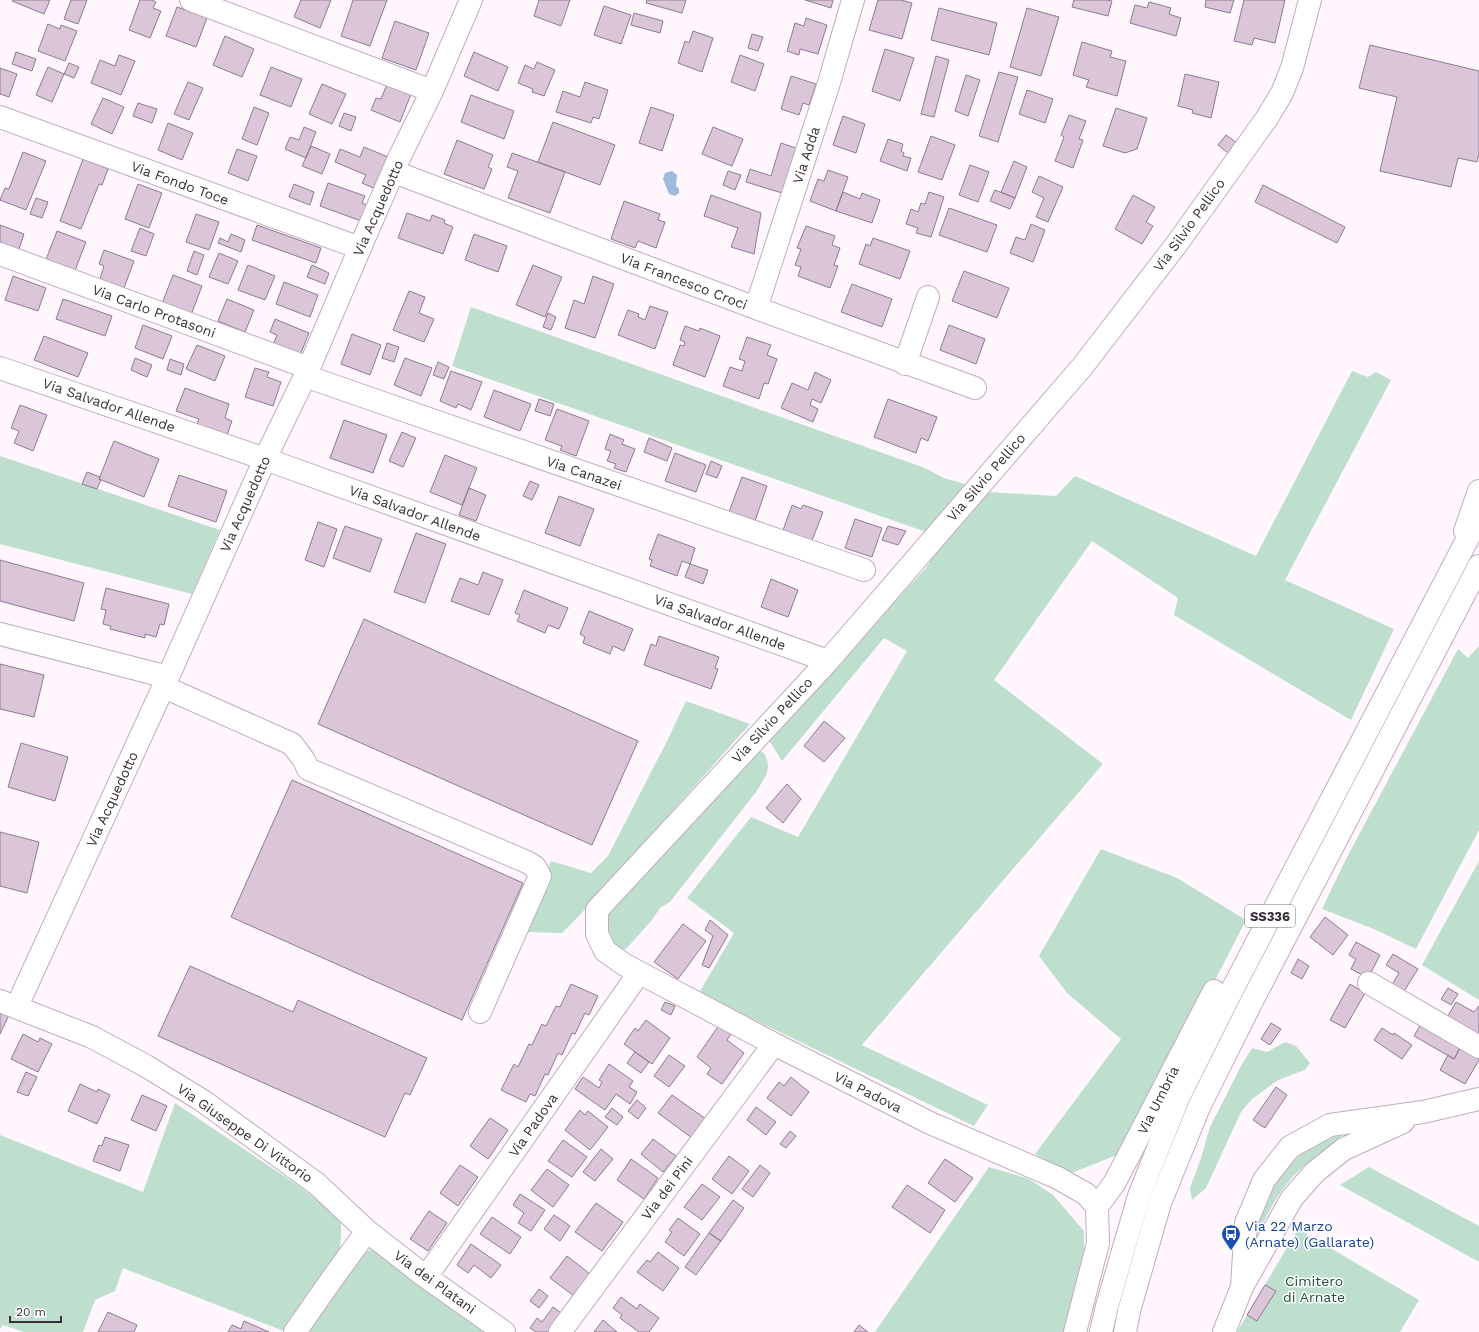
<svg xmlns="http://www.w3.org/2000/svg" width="1479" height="1332" font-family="'Work Sans',sans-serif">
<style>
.green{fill:#bfdfce}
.water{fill:#9fbcde}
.building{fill:#dac5d9;stroke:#8f7b8e}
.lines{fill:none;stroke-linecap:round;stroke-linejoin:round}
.minor-casing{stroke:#c0abbf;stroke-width:24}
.highway-casing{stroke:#c0abbf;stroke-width:24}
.minor{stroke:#fff;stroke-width:22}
.highway{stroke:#fff;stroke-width:22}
.labels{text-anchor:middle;stroke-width:3;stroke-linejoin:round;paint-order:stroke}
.shield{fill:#fff;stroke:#746e74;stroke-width:1}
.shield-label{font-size:13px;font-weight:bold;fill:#383038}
.street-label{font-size:14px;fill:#383038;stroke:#fff}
.transit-label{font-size:14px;fill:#164399;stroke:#fff;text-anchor:start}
.park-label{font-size:14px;fill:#1a5139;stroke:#fff}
</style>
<rect width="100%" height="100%" fill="#fff6fe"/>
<path class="green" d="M471,307L925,468L944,478L968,485L929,533L452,366Z
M1352,371L1368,377L1376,372L1391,380L1285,580L1394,629L1351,720L1174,615L1178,598L1092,541L994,680L1103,764L862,1045L988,1105L974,1126L699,993L734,933L687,898L751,817L798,837L907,651L884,638L782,761L770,742V734L926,568L941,544L989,492L1056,496L1075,476L1256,556Z
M0,456L220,530L192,594L0,544Z
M1479,646V830L1416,949L1374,929L1322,909L1345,861L1458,649L1468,658Z
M686,701L750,724L579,916L562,933L521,932L551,861L591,873L608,856L668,739Z
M756,750L764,753C773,769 765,777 756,792L670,902L660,908L652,920L626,949L612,948L608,944L605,912Z
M1101,849L1177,878L1246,920L1127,1151L1069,1174L1035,1154L1121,1039L1067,993L1039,956Z
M1479,861V1000L1422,965Z
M1285,1042L1296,1046L1310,1063L1305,1070L1278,1080L1252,1099L1241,1112L1206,1188L1192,1200L1190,1188L1201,1158L1210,1127L1241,1066L1252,1048L1267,1052Z
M175,1103L299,1186L341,1219V1236L339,1260L286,1332L123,1268L115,1291L95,1300L83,1332H24L3,1325L0,1329V1135L143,1192Z
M1339,1133L1341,1136L1338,1141C1321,1152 1304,1164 1290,1180C1277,1195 1267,1215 1258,1233H1254L1253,1230L1274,1184L1294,1161L1310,1145Z
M989,1167L1029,1179L1053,1195L1084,1231V1259L1066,1332H875Z
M1369,1167L1479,1226V1262L1340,1185Z
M1298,1229L1419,1300L1400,1332H1237Z
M373,1248L496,1332H309L360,1256Z"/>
<path class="water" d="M672,171L677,175L676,186L679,189V193L675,196L669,194L663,179L665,173Z"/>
<path class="building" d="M13,0H50L44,14L12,1Z
M71,0H87L78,24L64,19Z
M140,0H152L156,2L153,8L161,11L150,38L129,30Z
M301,0H331L320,28L294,17Z
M353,0H387L370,46L341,36Z
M539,0H570L561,26L534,16Z
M647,0H686L682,13L646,3Z
M805,0H833L831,8Z
M878,0H901L912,3L902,39L869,30Z
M1074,0H1107L1112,1L1108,16L1072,7Z
M1206,0H1234L1230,13L1205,7Z
M1244,0H1285L1275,43L1254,38L1252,45L1234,41Z
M1149,2L1171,8L1169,14L1181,18L1176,36L1130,23L1135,5L1147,8Z
M604,6L631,15L621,44L594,35Z
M177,7L207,18L196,47L166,36Z
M939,8L997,23L989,55L931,40Z
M1027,8L1059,17L1041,76L1010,67Z
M634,13L663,21L660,33L631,25Z
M806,18L827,25L818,54L800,49L799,55L787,51L795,23L804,26Z
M395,21L429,33L416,70L382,58Z
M48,24L60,29L61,25L77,31L65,61L38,51Z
M693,31L713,38L702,72L678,63L685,41L689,43Z
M752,34L763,37L758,51L748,48Z
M225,36L254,49L242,77L213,65Z
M1082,42L1112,51L1110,57L1126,61L1117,96L1086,87L1089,80L1073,75Z
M1370,45L1479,71V154L1477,162L1458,158L1451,187L1380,171L1397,97L1359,88Z
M885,49L914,58L900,101L872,91Z
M16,52L36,59L32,71L12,64Z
M474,52L508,67L498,91L464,76Z
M119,55L135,61L121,95L91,83L100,60L115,66Z
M740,55L764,64L755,91L731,82Z
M936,56L949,60L934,117L921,114Z
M537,62L555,70L544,96L532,92L533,89L518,83L525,65L534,69Z
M69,63L79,67L74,78L64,74Z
M48,67L64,74L52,102L36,95Z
M271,67L302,79L291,107L260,95Z
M0,68L17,74L9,97L0,94Z
M999,72L1018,77L998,142L979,136Z
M1185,74L1219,82L1211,118L1192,113L1193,110L1178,106Z
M966,75L980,80L968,116L955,111Z
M791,76L816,84L809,105L803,103L799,115L781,109Z
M188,82L203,88L189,120L174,114Z
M585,82L608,90L599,119L593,117L591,123L556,112L563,91L580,97Z
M322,84L346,94L332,124L309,114Z
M387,84L411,94L400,122L371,110L376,98L381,99Z
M1027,90L1053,99L1045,123L1019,114Z
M471,95L514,111L504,139L461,122Z
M103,98L124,107L112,134L91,124Z
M138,103L157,109L152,123L133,116Z
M254,107L269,113L257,145L242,139Z
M651,107L674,115L662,151L639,143Z
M1116,108L1147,118L1137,149L1125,153L1103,146Z
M344,113L356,117L351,131L339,126Z
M1069,115L1086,121L1079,139L1083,140L1073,168L1055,161L1064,137L1061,135Z
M843,116L865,124L856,153L833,145Z
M553,122L615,145L600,185L538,162Z
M168,123L193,133L182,160L158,150Z
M304,127L316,132L306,158L285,149L290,137L299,140Z
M713,127L743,139L732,166L702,154Z
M1226,135L1237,143L1228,153L1218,145Z
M931,136L955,145L942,180L918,172Z
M888,139L903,144L901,151L904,153L903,156L911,158L907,171L880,161Z
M457,140L493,155L488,167L492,169L484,189L444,174Z
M781,143L796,148L782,193L746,182L750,169L771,176Z
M311,146L330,154L322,174L302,166Z
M364,147L388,157L376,189L362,183L366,175L335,162L340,149L360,157Z
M237,149L257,156L248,181L228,173Z
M23,152L46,161L26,210L0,200L5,188L9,189Z
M512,153L565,172L550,213L508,198L518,171L507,167Z
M83,159L108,169L102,185L99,184L81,229L60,221Z
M1014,161L1027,167L1015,198L1001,192Z
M970,165L989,172L978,202L959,195Z
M828,170L848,177L836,211L810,201L818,179L824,181Z
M728,171L741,175L735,190L723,185Z
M1039,176L1063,187L1048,222L1036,217L1044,198L1032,192Z
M328,183L365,196L362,203L367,205L361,221L320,206Z
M138,184L162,193L149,228L125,219Z
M294,184L314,192L310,205L289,197Z
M1263,185L1345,227L1337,243L1255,202Z
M995,190L1015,198L1010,209L990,201Z
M843,192L860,199L862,193L880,200L872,223L836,211Z
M929,192L944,197L931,237L916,233L918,228L906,224L911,209L918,212L921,203L925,204Z
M711,195L761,213L754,254L731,247L738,228L704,216Z
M1133,195L1155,207L1146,222L1153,226L1142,244L1115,229Z
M36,198L48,202L42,218L30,214Z
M624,201L660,214L658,220L665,222L656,248L638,241L635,248L611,239Z
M949,208L997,225L987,252L939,235Z
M407,213L430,221L432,215L445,220L444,223L453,227L443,254L398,238Z
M196,214L219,222L209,250L186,242Z
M1031,224L1045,230L1033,262L1010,253L1016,237L1025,240Z
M0,225L24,234L18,252L0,245Z
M257,225L321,248L316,263L252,240Z
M806,226L835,236L832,245L840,248L834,265L838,266L830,288L798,276L801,267L795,265L801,249L797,248Z
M140,228L154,234L146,256L131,251Z
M57,231L86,242L74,273L45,262Z
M231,234L245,240L241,252L218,243L220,238L228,242Z
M474,234L507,246L498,272L465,260Z
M873,238L910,251L900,279L859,264L866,244L870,246Z
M104,250L134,261L124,288L100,279L104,266L99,264Z
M194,251L204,255L197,275L187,271Z
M219,253L238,261L228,284L209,277Z
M248,265L275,276L265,300L238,290Z
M312,265L329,273L325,284L307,277Z
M533,265L562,277L545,317L516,305Z
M964,271L1009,288L997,318L952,301Z
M173,275L202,286L191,315L162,304Z
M13,276L46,288L38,311L5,300Z
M593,276L614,284L595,338L565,328L574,300L584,304Z
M284,282L318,295L310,317L276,304Z
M852,284L892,299L882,327L841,312Z
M409,291L425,297L419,313L434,319L424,342L393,330Z
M63,299L112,316L105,336L56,319Z
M227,299L254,310L245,332L218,321Z
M650,306L668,312L655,349L618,335L628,310L639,314L638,317L645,320Z
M548,313L556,317L551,330L543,327Z
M275,319L309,333L299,358L272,347L277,335L270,332Z
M143,325L172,336L163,359L135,348Z
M949,325L985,339L976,364L940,350Z
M685,326L699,331L700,328L720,336L705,377L673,365L680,345L684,346L685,342L680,340Z
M352,334L381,345L370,375L341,364Z
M44,336L88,353L78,377L34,360Z
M747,337L771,345L767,355L777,359L768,384L764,383L759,399L723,386L730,367L742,371L745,361L739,359Z
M387,343L399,347L394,362L382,358Z
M197,345L225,356L215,381L186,369Z
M135,358L152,365L147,377L131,370Z
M405,358L432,368L421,396L394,385Z
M170,359L184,364L181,375L167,370Z
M438,362L449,367L444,379L433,375Z
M255,368L269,372L267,377L281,382L273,406L245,397Z
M451,371L482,382L471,410L458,404L456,408L440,401Z
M815,372L831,380L821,403L812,399L810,405L818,409L813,422L781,408L792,383L808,390Z
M185,388L229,404L225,418L232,421L227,435L197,424L199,419L176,411Z
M494,390L531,404L520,431L484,417Z
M539,399L554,404L550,416L535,411Z
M888,399L937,417L928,441L921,438L916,453L874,437Z
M20,405L47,415L33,451L14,443L19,431L11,428Z
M557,409L589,421L576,456L560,450L562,446L545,440Z
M344,420L387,435L373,473L330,458Z
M402,432L416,438L403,467L389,461Z
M610,434L624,440L622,444L635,449L626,472L614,468L616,464L607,461L611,451L605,449Z
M649,438L672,448L667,461L644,452Z
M114,441L159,459L144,497L99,479Z
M675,453L706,465L696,492L665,481Z
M445,455L477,468L462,505L430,492Z
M711,461L722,466L717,478L706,474Z
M87,472L100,477L99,479L101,480L97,489L82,484Z
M179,475L227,491L216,522L168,506Z
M742,477L767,486L755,521L729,512Z
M530,481L539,485L532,500L523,496Z
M469,488L486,495L476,521L459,515Z
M559,496L594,509L580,546L545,533Z
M792,505L801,509L803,505L823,512L811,543L782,533Z
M855,519L882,528L872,557L845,548Z
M318,522L337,529L324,567L305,560Z
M345,526L382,539L370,572L333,558Z
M888,526L906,531L898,545L882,540Z
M416,533L446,544L425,603L394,592Z
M658,534L695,548L690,564L682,561L677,576L650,566L652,560L649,559Z
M0,560L84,583L74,621L0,601Z
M690,564L708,570L703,584L685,577Z
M483,572L503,580L489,615L451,601L460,578L478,585Z
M771,579L798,590L788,617L761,607Z
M106,588L169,604L164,625L160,624L156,637L145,634V638L110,629L111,626L103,624L106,610L101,609Z
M524,590L568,608L559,629L548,625L545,633L517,621L520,615L515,613Z
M589,611L633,629L624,651L613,646L610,654L583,643L585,637L580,634Z
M364,619L638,741L592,845L318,724Z
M659,636L719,657L715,668L718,669L711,689L644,665L651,644L656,646Z
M0,664L44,675L34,717L0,709Z
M824,721L845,738L824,762L804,746Z
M21,743L68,757L55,801L8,787Z
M292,780L523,883L462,1020L231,917Z
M787,784L801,799L783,823L766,808Z
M0,832L39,842L27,893L0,886Z
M1325,917L1348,935L1333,955L1310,937Z
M710,920L728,935L709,968L702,965L713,936L705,930Z
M683,924L706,941L678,979L654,962Z
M1356,942L1380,955L1368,978L1351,969L1356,959L1349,955Z
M1393,954L1418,969L1399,999L1388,991L1399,973L1386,965Z
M1298,959L1309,966L1302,979L1291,973Z
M190,966L293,1012L298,1000L427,1058L410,1095L405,1093L385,1137L158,1036Z
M571,984L598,996L589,1015L585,1013L575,1034L572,1033L562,1055L558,1053L548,1075L545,1074L535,1096L530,1094L526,1102L501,1090L514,1064L518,1067L529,1044L532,1045L542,1024L546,1026L556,1006L560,1007Z
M1350,984L1365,993L1345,1028L1330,1020Z
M1448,988L1458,994L1451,1005L1441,999Z
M665,1002L675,1006L671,1015L661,1010Z
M1456,1002L1474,1012L1479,1006V1036L1445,1021Z
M0,1012L9,1015L0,1034Z
M646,1020L670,1038L652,1064L624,1044L635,1028L638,1031Z
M1271,1023L1281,1029L1270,1045L1261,1039Z
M1421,1024L1461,1046L1454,1059L1414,1036Z
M719,1025L732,1033L727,1040L744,1053L722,1084L707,1074L711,1068L697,1057Z
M1382,1028L1393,1035L1394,1033L1412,1045L1402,1059L1374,1040Z
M23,1034L38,1042L40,1038L52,1044L38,1072L11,1059Z
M1461,1046L1479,1057V1060L1465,1084L1440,1070L1448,1055L1454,1059Z
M635,1052L649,1062L641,1073L627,1063Z
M669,1055L685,1066L669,1087L654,1076Z
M609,1064L633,1081L629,1087L637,1092L630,1104L616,1094L605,1110L575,1089L583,1077L599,1088L602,1082L599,1080Z
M26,1072L37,1077L28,1096L17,1092Z
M791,1077L809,1092L791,1116L767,1098L779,1082L784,1086Z
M80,1084L97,1092L98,1089L110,1095L97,1124L68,1111Z
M1276,1087L1287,1095L1265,1128L1253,1120Z
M142,1095L167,1106L156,1131L131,1120Z
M672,1095L706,1119L692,1138L658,1113Z
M637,1100L646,1108L638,1119L628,1111Z
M756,1107L776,1122L766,1135L747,1120Z
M612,1108L623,1117L617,1125L605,1117Z
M580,1110L585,1115L588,1111L608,1127L590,1150L565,1130Z
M490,1118L508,1130L488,1159L470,1146Z
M790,1131L796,1136L786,1148L780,1144Z
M105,1137L129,1145L120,1171L93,1161L99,1145L102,1146Z
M653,1139L676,1156L663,1172L641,1154Z
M563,1140L587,1157L572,1177L548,1161Z
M601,1149L613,1159L595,1181L583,1172Z
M729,1156L749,1171L732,1194L712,1179Z
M631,1159L658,1178L644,1199L617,1180Z
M945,1159L973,1178L955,1202L928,1183Z
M460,1165L478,1177L458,1206L440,1193Z
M760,1165L770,1173L753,1197L742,1189Z
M547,1169L569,1185L553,1207L531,1190Z
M702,1184L720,1197L702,1220L684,1207Z
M907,1185L945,1210L930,1233L892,1207Z
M520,1194L545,1210L531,1231L518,1223L524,1213L513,1205Z
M733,1200L744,1208L721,1241L709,1233Z
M596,1203L623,1222L602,1251L575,1232Z
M429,1211L447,1223L428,1251L410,1239Z
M554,1215L570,1226L560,1241L544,1229Z
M492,1217L521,1237L510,1254L480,1234Z
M678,1218L700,1234L684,1256L665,1242L672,1232L669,1230Z
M709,1233L721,1241L696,1275L685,1267Z
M471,1244L501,1265L491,1278L474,1265L468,1273L457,1265Z
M658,1252L679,1268L663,1291L637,1272L647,1260L650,1262Z
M567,1256L590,1274L574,1296L550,1278Z
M1265,1285L1276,1291L1257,1321L1247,1315Z
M539,1289L548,1296L539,1308L530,1301Z
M621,1297L637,1309L640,1304L659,1318L649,1332H639L620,1318L622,1315L613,1308Z
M553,1307L565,1316L553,1332H536L530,1328L537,1318L542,1322Z
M108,1312L137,1325L134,1332H98Z
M603,1320L617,1332H594Z
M244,1321L269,1332H228L232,1325L241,1329Z
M859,1325L868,1332H854Z"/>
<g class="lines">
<g class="minor-casing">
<path id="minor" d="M191,0L432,91
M0,117L360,248
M394,172L756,308L975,388
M0,254L309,368
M756,308L828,86L853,0
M905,364L928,297
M0,368L265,459L828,661
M305,376L864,570
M0,634L168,677
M164,687L292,744L304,760L308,769L527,862L535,867L540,876L480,1012
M1369,983L1479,1047
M0,1001L92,1037L146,1066L203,1101L317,1184L367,1231L426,1277L504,1332
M17,1006L168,677L265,459L309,368L360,248L400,156L432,91L471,0
M1097,1207L1086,1194L1058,1178L930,1123L774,1044L625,965L605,951L597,934V910L828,661L1082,367L1176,245L1267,118L1282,93L1292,68L1310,0
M1097,1207L1115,1182L1214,991
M426,1277L639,973
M1242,1287L1246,1223L1264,1180L1290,1147L1330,1125L1423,1112L1479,1099
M295,1332L332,1279L367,1231
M560,1332L774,1044
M1075,1332L1098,1243L1097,1207
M1224,1332L1242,1287L1292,1198L1315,1172L1344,1149L1403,1122"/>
</g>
<g class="highway-casing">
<path id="highway" d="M1465,531L1479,491
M1101,1332L1107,1306L1139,1196L1179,1096L1231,992L1479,517
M1125,1332L1129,1311L1160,1203L1199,1107L1252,1001L1479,566"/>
</g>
<use href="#minor" class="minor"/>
<use href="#highway" class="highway"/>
</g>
<defs>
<g id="bus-pin" transform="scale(1)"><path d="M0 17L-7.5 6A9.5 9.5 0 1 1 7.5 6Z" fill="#1a4fb4" stroke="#fff"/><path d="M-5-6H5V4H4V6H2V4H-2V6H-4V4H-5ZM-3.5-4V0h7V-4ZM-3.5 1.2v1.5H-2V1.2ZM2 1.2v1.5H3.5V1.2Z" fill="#fff"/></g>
</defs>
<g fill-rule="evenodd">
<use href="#bus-pin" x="1231" y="1234"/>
</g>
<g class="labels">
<rect class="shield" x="1245" y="905" width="50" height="22" rx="3"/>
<g class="shield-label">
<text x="1270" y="921">SS336</text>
</g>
<g class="street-label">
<text transform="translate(806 155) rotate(-72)" y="5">Via Adda</text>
<text transform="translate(180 183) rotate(20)" y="5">Via Fondo Toce</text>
<text transform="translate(378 208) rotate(-66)" y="5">Via Acquedotto</text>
<text transform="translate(1189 225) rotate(-54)" y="5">Via Silvio Pellico</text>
<text transform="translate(684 281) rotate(21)" y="5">Via Francesco Croci</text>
<text transform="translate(154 311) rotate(20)" y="5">Via Carlo Protasoni</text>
<text transform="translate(109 405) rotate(19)" y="5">Via Salvador Allende</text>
<text transform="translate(584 473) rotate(19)" y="5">Via Canazei</text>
<text transform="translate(986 477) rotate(-49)" y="5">Via Silvio Pellico</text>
<text transform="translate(245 504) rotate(-66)" y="5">Via Acquedotto</text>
<text transform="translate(415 513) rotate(20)" y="5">Via Salvador Allende</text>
<text transform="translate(720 622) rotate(20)" y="5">Via Salvador Allende</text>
<text transform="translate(772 720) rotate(-47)" y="5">Via Silvio Pellico</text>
<text transform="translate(112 799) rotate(-65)" y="5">Via Acquedotto</text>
<text transform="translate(868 1092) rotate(27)" y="5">Via Padova</text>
<text transform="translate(1158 1100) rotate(-63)" y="5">Via Umbria</text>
<text transform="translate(533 1125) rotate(-55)" y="5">Via Padova</text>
<text transform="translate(245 1133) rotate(35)" y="5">Via Giuseppe Di Vittorio</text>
<text transform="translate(667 1188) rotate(-53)" y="5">Via dei Pini</text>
<text transform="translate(435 1282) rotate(36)" y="5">Via dei Platani</text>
</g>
<g class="transit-label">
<text x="1245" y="1231">Via 22 Marzo<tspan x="1245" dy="16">(Arnate) (Gallarate)</tspan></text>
</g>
<g class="park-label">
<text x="1314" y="1286">Cimitero<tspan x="1314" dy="16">di Arnate</tspan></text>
</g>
</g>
<path d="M10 1316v6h51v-6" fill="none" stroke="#383038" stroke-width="2"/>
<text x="16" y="1316" font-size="12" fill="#383038" stroke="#ffffff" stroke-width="3" paint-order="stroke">20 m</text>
</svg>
